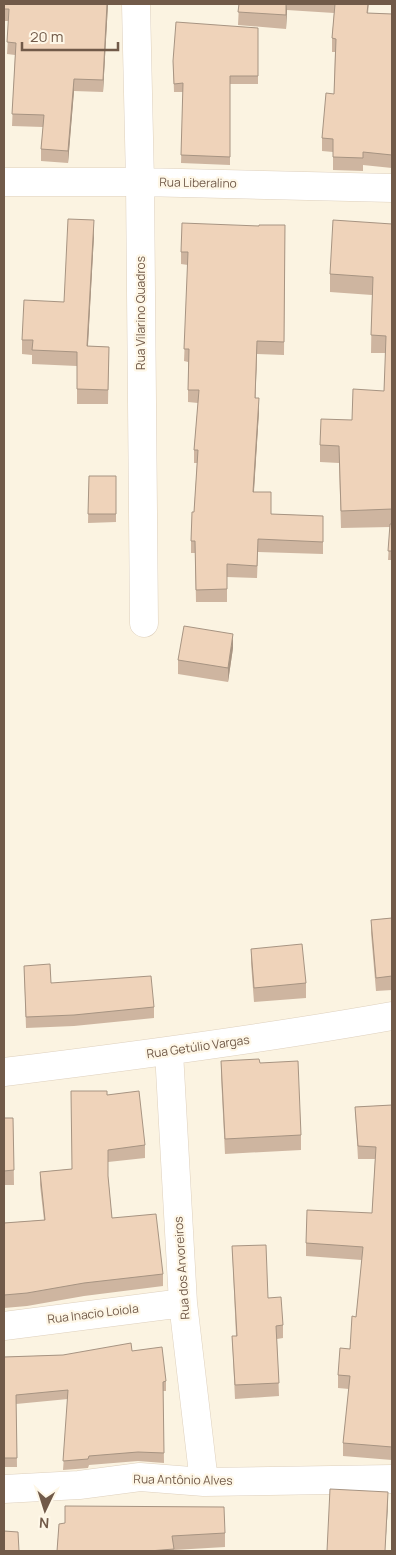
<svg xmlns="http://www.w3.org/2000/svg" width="396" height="1555" font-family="Manrope,sans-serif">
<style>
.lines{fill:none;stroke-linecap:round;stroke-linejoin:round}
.street-casing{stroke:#ded0bd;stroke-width:29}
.street{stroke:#fff;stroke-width:28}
.wall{fill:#ceb5a0}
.shaded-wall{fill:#a79482}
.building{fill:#efd3ba;stroke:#a79482}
.labels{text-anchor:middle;stroke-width:4.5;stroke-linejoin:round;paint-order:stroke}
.street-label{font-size:12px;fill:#715a49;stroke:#fef7e7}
</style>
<rect width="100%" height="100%" fill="#fbf3e1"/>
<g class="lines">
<g class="street-casing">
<path id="street" d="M136,4L140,182L144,623
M4,182H140L392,188
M169,1052L183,1303L204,1482
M4,1072C134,1056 263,1039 392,1016
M4,1326L183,1303
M4,1489L79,1485L140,1477L204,1482L392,1479"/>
</g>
<use href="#street" class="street"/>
</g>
<path class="wall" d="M4,4H108L103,92L74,91L68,163L41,161V149L43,127L12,126L15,55L7,54L9,21H4Z
M239,4H369L368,13L392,14V168L363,165V171L333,170V152L322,151V138L334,94L335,52H332V38L334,13L287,10L286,29L238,25Z
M258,28V84H230V165L181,163L183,92H174L173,61Z
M392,224V560H388L390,527L341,528L339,463L320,462V445L352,420L384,391L386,353H371L372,295L330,292V274Z
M285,225L284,355L257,354L255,398L259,411L254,492L271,514L323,516V554L258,552L257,578L227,577V602H196L195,553H191V541L194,512L197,463H194V450L198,403L188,402V362L184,361L188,265L181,264V252L259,226Z
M94,235L88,346L109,347L108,404H77V366L32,364V355L22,354V340L64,302Z
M89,476H116V522L88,523Z
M233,648L228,682L178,674V660Z
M392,918V990L376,991L371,933V920Z
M251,949L306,983V998L254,1002L251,963Z
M24,966L51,983L154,1007V1018L74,1026L26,1028Z
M221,1061L301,1135V1150L225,1154L221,1076Z
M107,1095L145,1145V1158L108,1162V1176L112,1218L163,1274V1286L84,1296L27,1306L4,1308V1223L44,1220L40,1185V1172L72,1169Z
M392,1105V1460L343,1456V1443L349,1389L338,1388V1375L350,1349L356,1317L362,1260L306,1256V1243L372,1213L375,1159H358L355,1107Z
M4,1118H13L14,1185H4Z
M232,1246L283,1325V1338L277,1339L279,1396L235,1399L232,1336H236Z
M132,1351L166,1381V1391H163L164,1463L138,1461L89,1465L88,1468L63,1470L68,1399L16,1404L17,1467H4V1357L63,1355Z
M59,1524L225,1533V1547L174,1550V1551H57Z"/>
<path class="shaded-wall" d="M107,4H108L103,92V80Z
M286,4L287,10L286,29Z
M74,79V91L68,163V151Z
M94,220V235L87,361V346Z
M257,341V354L255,410V398Z
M259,398V411L253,504V492Z
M233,634V648L228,682V668Z
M388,1492V1506L385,1551Z"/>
<path class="building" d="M4,4H107L103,80L74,79L68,151L41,149L44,115L12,114L16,43L7,42L9,9H4Z
M239,4H286V15L238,12Z
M335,4H368L367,13L392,14V155L363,152V158L333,157V139L322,138L326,93L334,94L336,39L332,38Z
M176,22L258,28V76H230V157L181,155L183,83L174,84L173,61Z
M68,219L94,220L87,346L109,347L108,390L77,389V352L32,350L33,340H22L24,300L64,302Z
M333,220L392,224V509L341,511L339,446L320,445L321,419L352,420L353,389L384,391L386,336L371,335L373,277L330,274Z
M182,223L259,226V225H285L284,342L257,341L255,398H259L253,492H271V514L323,516V542L258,539L257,566L227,564V589L196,590L195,541H191L192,512H194L198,450H194L199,390H188L189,349H184L188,252H181Z
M89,476H116V514H88Z
M390,524H392V551H388Z
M184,626L233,634L228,668L178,660Z
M392,918V976L376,978L371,920Z
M302,944L306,983L254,988L251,949Z
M50,964L51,983L151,976L154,1007L74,1015L26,1017L24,966Z
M259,1059L260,1063L298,1061L301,1135L225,1139L221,1061Z
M71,1091H107V1095L139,1091L145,1145L108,1150V1176L112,1218L156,1214L163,1274L84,1283L27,1293L4,1295V1223L45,1220L40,1172L72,1169Z
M392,1105V1447L343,1443L350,1376L338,1375L340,1348L350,1349L352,1316L356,1317L363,1247L306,1243L307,1210L372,1213L376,1147L358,1146L355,1107Z
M4,1118H13L14,1170L4,1171Z
M266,1245L268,1298L281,1297L283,1325L276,1326L279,1383L235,1385L232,1336H237L232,1246Z
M131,1343L132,1351L162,1347L166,1381L163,1382L164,1453L138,1452L89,1456L88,1459L63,1461L68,1390L16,1395L17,1458H4V1357L63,1355Z
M330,1489L388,1492L385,1551H327Z
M65,1506L224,1507L225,1533L172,1536L174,1549L149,1551H57L59,1524L65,1523Z
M4,1531L18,1532L19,1551H4Z"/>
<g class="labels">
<g class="street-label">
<text transform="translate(198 183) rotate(1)" y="4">Rua Liberalino</text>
<text transform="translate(141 313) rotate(-90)" y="4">Rua Vilarino Quadros</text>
<text transform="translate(198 1047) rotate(-8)" y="4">Rua Getúlio Vargas</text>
<text transform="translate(182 1268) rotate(-94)" y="4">Rua dos Arvoreiros</text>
<text transform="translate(93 1314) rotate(-7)" y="4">Rua Inacio Loiola</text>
<text transform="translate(183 1480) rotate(1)" y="4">Rua Antônio Alves</text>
</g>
</g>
<rect width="396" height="1555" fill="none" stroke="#715a49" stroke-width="10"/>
<g transform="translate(45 1510) rotate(184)" stroke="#fef7e7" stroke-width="4" paint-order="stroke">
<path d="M0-4L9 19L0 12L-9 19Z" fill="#715a49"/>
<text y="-8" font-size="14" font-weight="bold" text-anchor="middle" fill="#715a49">N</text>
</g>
<path d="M22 42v8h96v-8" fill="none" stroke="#715a49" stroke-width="2.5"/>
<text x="30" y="42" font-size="15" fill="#715a49" stroke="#fef7e7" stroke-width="4" paint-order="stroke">20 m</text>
</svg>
